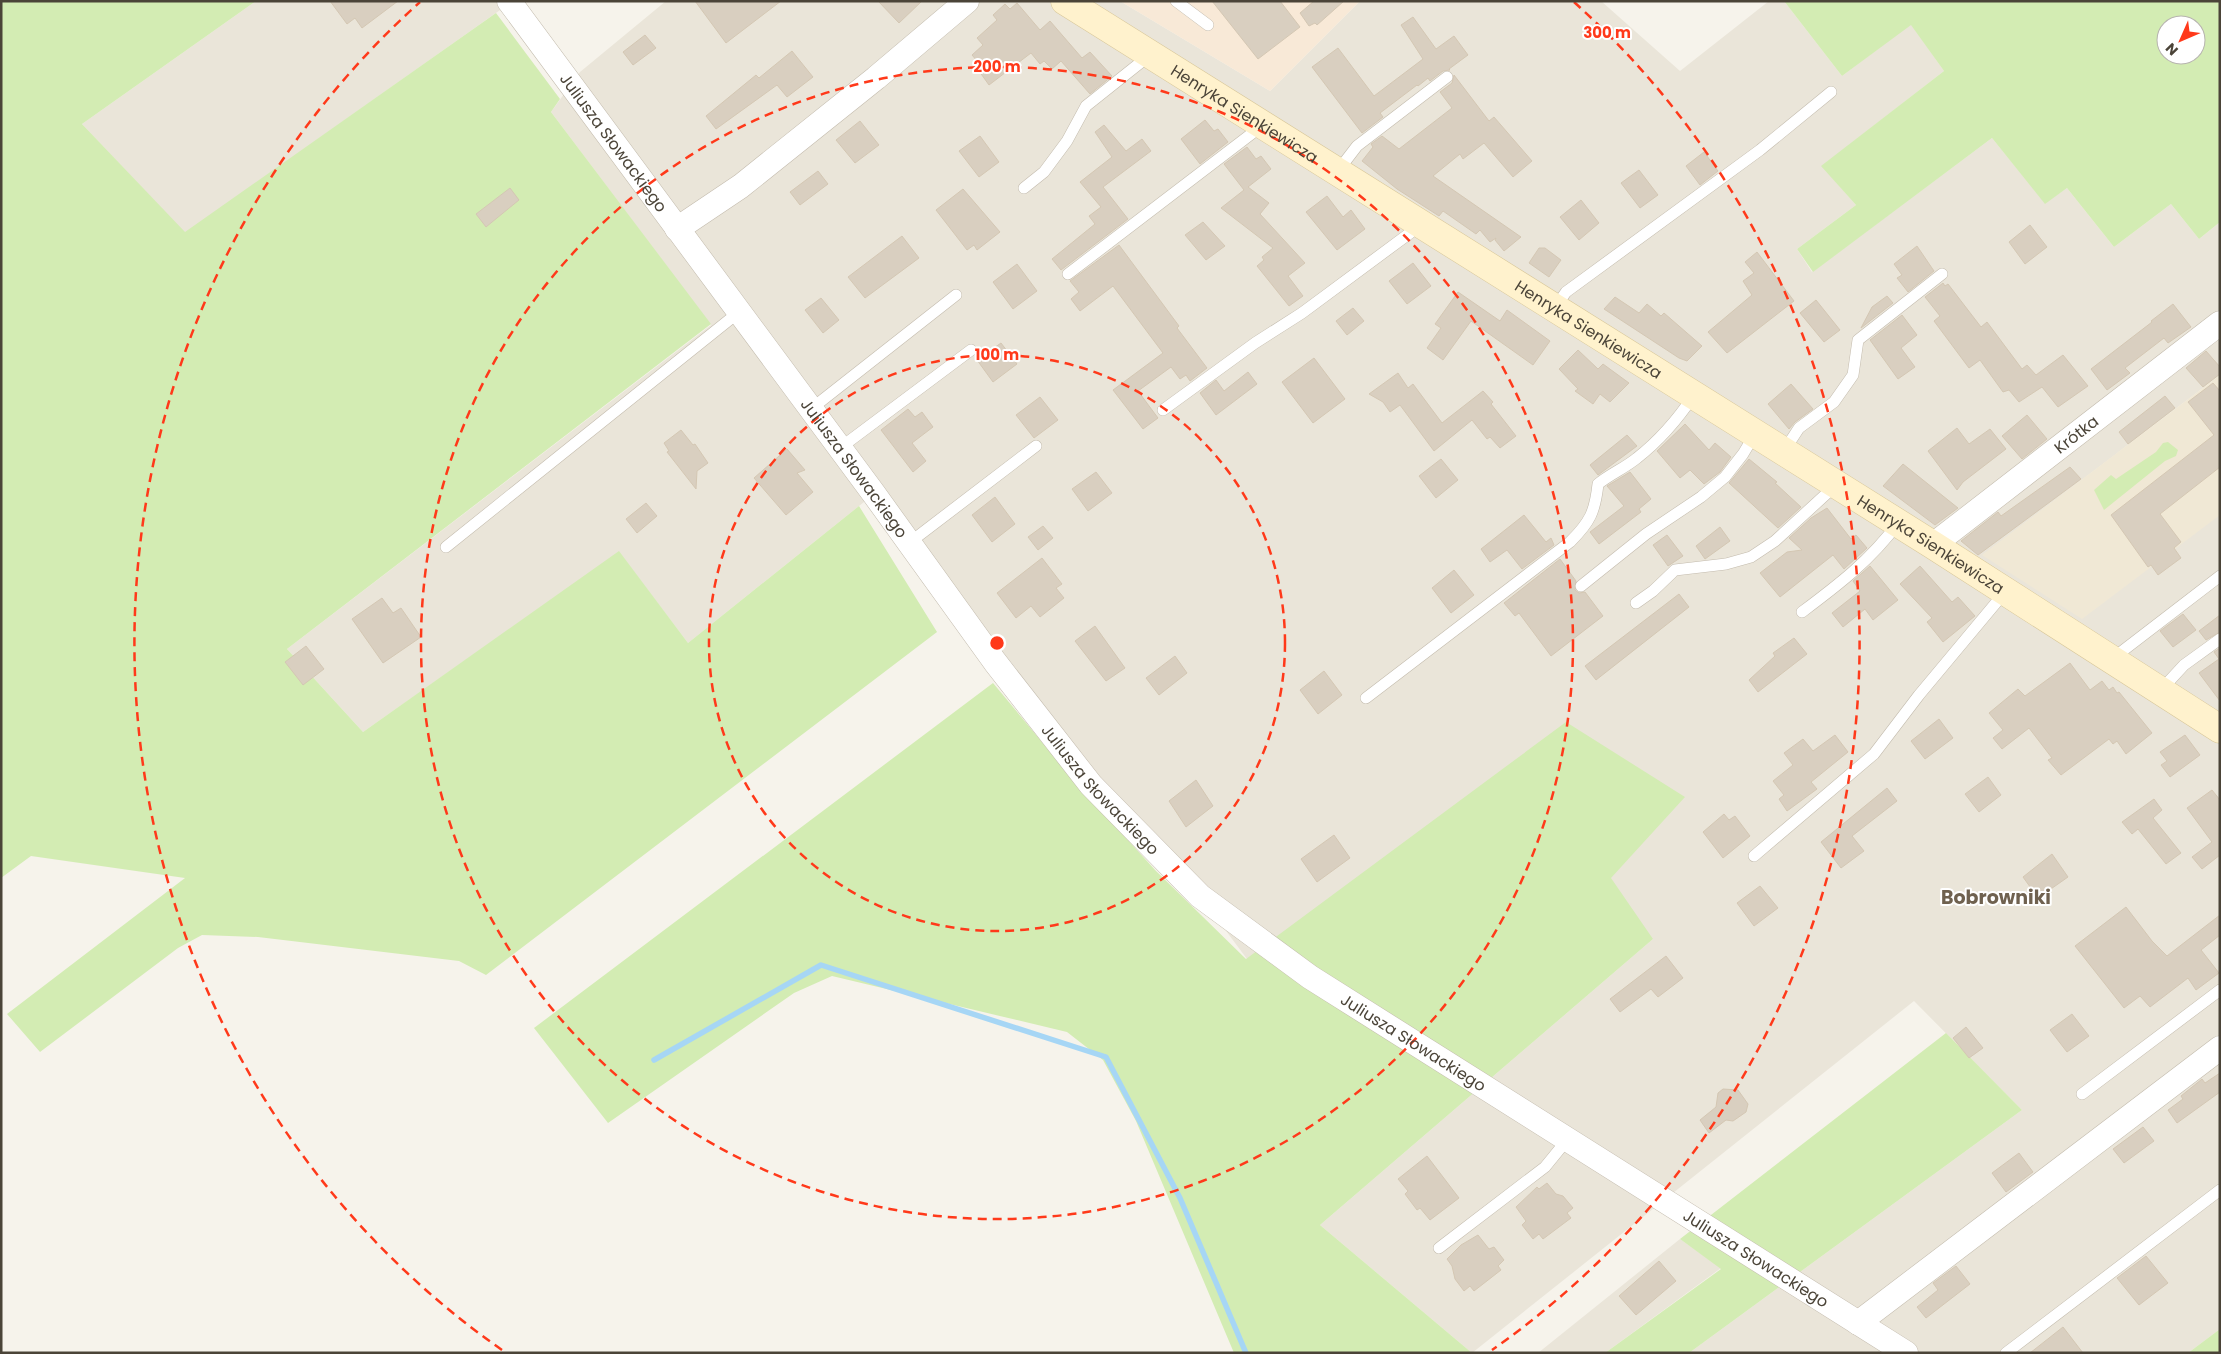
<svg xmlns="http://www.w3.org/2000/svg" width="2221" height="1354" font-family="Poppins,sans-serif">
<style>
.residential{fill:#eae5d9}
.commercial{fill:#f8e9d7}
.education{fill:#f0e8d5}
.green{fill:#d3ecb3;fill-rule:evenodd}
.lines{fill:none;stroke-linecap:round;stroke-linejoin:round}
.stream{stroke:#a6d6f5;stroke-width:5.5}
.building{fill:#d9cfc0;stroke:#d4c7b3}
.lane-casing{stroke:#c3bbad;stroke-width:12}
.street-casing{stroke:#c3bbad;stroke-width:25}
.secondary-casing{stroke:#d8c799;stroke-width:29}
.lane{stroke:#fff;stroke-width:11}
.street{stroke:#fff;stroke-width:24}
.secondary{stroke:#fff2cd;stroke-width:28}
.ring{fill:none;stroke:#ff391a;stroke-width:2.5;stroke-dasharray:9 6}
.labels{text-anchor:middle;stroke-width:4;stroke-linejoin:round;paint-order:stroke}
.street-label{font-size:16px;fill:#4b4438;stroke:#fff}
.quarter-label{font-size:19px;font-weight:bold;fill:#6f614f;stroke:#fff}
.centre{fill:#ff391a;stroke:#fff;stroke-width:2.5}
.ring-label{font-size:15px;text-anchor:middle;font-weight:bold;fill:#ff391a;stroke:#fff;stroke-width:4;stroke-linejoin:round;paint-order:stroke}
</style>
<rect width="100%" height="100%" fill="#f6f3eb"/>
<path class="residential" d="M256,1H513L185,233L82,124Z
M666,1H1120L1270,91L1360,1H1601L1680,71L1769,1H1784L1842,76L1911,24L1944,71L1822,166L1856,205L1797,249L1812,272L1992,138L2045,203L2067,188L2114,247L2171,204L2199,239L2220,222V375L1983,555L2220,514V1329L2188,1353H1689L2022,1110L1914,1001L1472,1353L1320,1225L1653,939L1247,959L1200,896L1091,785L874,494L688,643L619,552L363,732L287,649L711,325L551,112L580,72Z
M1680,1239L1721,1268L1605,1353H1538Z"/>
<path class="commercial" d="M1120,1H1360L1270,91Z"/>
<path class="education" d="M2220,375V515L2082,619L1982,555Z"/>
<path class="green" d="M1,1H256L82,124L185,232L496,13L560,99L551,112L711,324L287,649L363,732L619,551L688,643L859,506L937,632L486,975L459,961L258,937L202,935L178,948L40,1052L7,1014L185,878L31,856L1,878Z
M1784,1H2220V222L2199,239L2171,204L2114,247L2067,188L2045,204L1992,138L1813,272L1797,249L1856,205L1821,166L1944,71L1911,25L1842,76ZM2166,25H2196V55H2166Z
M2168,442L2178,450L2176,456L2165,461L2104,510L2094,490L2111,475L2116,479L2156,452L2163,443Z
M993,683L1076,783L1156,871L1246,959L1566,722L1685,797L1611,878L1653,939L1320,1225L1472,1353H1234L1136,1121L1103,1060L1067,1032L832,976L794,993L608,1123L534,1028Z
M1946,1033L2022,1110L1689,1353H1605L1721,1269L1680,1239Z
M2220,1329V1353H2188Z"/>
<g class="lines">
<path class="stream" d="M654,1060L821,965L1106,1057L1180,1198L1246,1353"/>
</g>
<path class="building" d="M330,1H398L362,28L355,18L347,24Z
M695,1H781L726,43Z
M878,1H922L899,23Z
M1212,1H1280L1300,27L1258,59Z
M1314,1H1344L1317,25L1315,23L1309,26L1300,13Z
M1017,3L1040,30L1050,21L1082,58L1090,52L1112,76L1090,94L1061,61L1052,69L1044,61L1040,64L1031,53L989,85L979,71L983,68L972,55L983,45L977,38L997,20L993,15L1005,4L1010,9Z
M1413,17L1436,49L1454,36L1468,55L1449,69L1450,70L1443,71L1430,81L1428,78L1418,86L1417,85L1380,113L1383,117L1362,133L1312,67L1338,48L1374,96L1423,59L1401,25Z
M645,35L656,48L633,65L623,52Z
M792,51L813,77L787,97L777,85L716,129L706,116L756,75L759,78Z
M1454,75L1489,121L1494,117L1532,161L1513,177L1484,143L1463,159L1460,154L1433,176L1521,237L1504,251L1495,240L1496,238L1490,242L1480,230L1476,234L1443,211L1439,216L1397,189L1362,161L1373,147L1371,144L1382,136L1399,149L1452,108L1440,92L1452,83Z
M1205,120L1214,131L1218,129L1228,142L1200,164L1181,139Z
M860,121L879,145L855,163L836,140Z
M1104,125L1126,151L1142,139L1151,151L1103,187L1128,219L1061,270L1052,259L1095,224L1089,216L1101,207L1080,182L1112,157L1095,132Z
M980,136L999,162L979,177L959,151Z
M1247,147L1256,159L1261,156L1271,169L1248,187L1269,203L1260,214L1305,263L1288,276L1303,296L1289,306L1257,266L1264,260L1262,257L1273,248L1221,208L1244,190L1224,164Z
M1704,152L1718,171L1700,185L1686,166Z
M1639,170L1658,195L1640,208L1621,183Z
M818,171L828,184L800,205L790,192Z
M510,188L519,200L486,227L476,214Z
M963,189L1000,232L977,250L974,245L967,250L936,210Z
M1327,196L1343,217L1351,210L1365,229L1337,250L1306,212Z
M1581,200L1599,223L1579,240L1560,217Z
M1203,222L1225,246L1206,260L1185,235Z
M2030,225L2047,247L2025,264L2009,242Z
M902,236L919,258L865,298L848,277Z
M1119,245L1179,326L1177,328L1207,368L1190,381L1186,375L1180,379L1171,367L1138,391L1158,418L1143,429L1113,390L1163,353L1113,286L1080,311L1071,299L1079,292L1070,281Z
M1917,246L1934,271L1908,292L1897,278L1902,275L1894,264Z
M1539,248H1545L1561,260L1549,277L1529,263Z
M1757,252L1794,301L1727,353L1708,332L1752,295L1743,281L1754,273L1745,262Z
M1413,263L1431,286L1407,304L1389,281Z
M1017,264L1037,291L1013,309L993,282Z
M1943,283L1945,286L1948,284L1981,327L1987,322L2022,369L2027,365L2036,375L2063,355L2088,386L2058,407L2042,387L2019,402L2009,390L2003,392L1980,360L1969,368L1934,321L1940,316L1925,297Z
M1458,292L1500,321L1507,310L1550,341L1533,365L1471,321L1443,360L1427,348L1441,328L1435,324Z
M1887,296L1893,303L1861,328L1872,307Z
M1615,297L1639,313L1647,304L1661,316L1664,313L1702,346L1687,361L1679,358L1604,309Z
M821,298L839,320L823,333L805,310Z
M1816,300L1840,330L1824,342L1800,313Z
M2173,304L2191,327L2168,343L2164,338L2125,368L2130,373L2107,390L2091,369L2152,322L2151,321Z
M1353,308L1364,321L1347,335L1336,321Z
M1902,315L1917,335L1901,348L1915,367L1898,379L1870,340Z
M1001,343L1017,364L993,382L977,360Z
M1578,350L1598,369L1603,364L1629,383L1610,402L1600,394L1593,404L1575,391L1578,389L1559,369Z
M2206,351L2220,367V374L2203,387L2186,368Z
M1314,358L1345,399L1313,423L1282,382Z
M1248,372L1257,384L1216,415L1200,393L1216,380L1224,391Z
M1398,373L1408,388L1413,384L1442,423L1483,391L1493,402L1491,404L1516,436L1500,448L1490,437L1487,439L1472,420L1434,451L1400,405L1390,412L1383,402L1369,394Z
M2213,383L2220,391V467L2160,514L2181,542L2174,548L2181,558L2158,575L2151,565L2148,567L2111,515L2214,435L2188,402Z
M1791,384L1813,409L1795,422L1789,429L1768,404Z
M2165,396L2175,408L2128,444L2119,432Z
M1040,397L1058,420L1034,438L1016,415Z
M908,409L915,417L922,412L933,427L912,443L926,461L913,472L881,430Z
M2027,415L2047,439L2022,459L2002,436Z
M1685,424L1709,450L1715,443L1731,457L1720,472L1704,484L1690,470L1680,478L1657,451Z
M1957,428L1969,444L1990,429L2006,449L1963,482L1957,490L1928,451Z
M681,430L693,445L695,444L708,463L697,471L696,489L667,452L669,451L664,443Z
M1627,435L1637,446L1598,475L1590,465Z
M787,449L805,470L797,473L813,492L786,515L754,478Z
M1441,459L1458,480L1436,498L1419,476Z
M1749,459L1777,482L1775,483L1801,507L1778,528L1729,483Z
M1903,464L1958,508L1935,525L1883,486Z
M2070,467L2081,479L1978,555L1961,541L1998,512L2001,516Z
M1096,472L1112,493L1088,511L1072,489Z
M1630,472L1651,499L1639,509L1641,512L1599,544L1590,532L1624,506L1607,486Z
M995,497L1015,524L992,542L972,515Z
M646,503L657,516L637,533L626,519Z
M1827,508L1851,539L1856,535L1867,548L1844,569L1833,555L1780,597L1760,573L1787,552L1802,550L1789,538L1811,518Z
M1524,515L1546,542L1551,538L1554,545L1522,569L1507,550L1490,562L1481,549Z
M1043,526L1053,538L1038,550L1028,537Z
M1720,527L1730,541L1705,559L1696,546Z
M1667,535L1683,556L1668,566L1653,545Z
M1042,558L1062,584L1056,588L1064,598L1040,617L1031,606L1016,618L997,593Z
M1560,559L1576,581L1575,590L1579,593L1585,592L1603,616L1551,656L1519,613L1515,616L1504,603Z
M1870,566L1898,600L1873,620L1865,609L1843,627L1832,613L1860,591L1853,581Z
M1920,566L1952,602L1958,597L1975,616L1943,642L1927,622L1932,618L1900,584Z
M1454,570L1474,595L1451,613L1432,588Z
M1679,594L1689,607L1596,680L1585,666Z
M382,598L393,613L401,608L421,637L383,663L352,619Z
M2183,614L2196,630L2173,647L2160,631Z
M2220,615V632L2206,640L2199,631Z
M1095,626L1125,668L1106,681L1075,641Z
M1794,638L1807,654L1758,692L1749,680L1775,656L1773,653Z
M306,646L324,669L303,685L285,662Z
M2220,648V701L2199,673L2219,659L2214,652Z
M1175,656L1187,673L1159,695L1146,678Z
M2070,663L2090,690L2102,681L2109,690L2113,687L2117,693L2119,692L2152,733L2126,754L2117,741L2113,744L2109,739L2061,775L2048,760L2052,758L2029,728L2002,749L1993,738L2003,730L1989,713L2018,689L2025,696Z
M1324,671L1342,695L1318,714L1300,690Z
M1939,719L1953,738L1925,759L1911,741Z
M1835,735L1848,752L1811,782L1817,789L1787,811L1779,799L1784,795L1773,781L1793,765L1784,753L1803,739L1813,751Z
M2185,735L2200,755L2170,777L2161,765L2167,761L2160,752Z
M1988,777L2001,795L1979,812L1965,794Z
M1196,780L1213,806L1186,827L1169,801Z
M1887,788L1897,801L1852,836L1864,851L1841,868L1821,842Z
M2212,790L2220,800V855L2202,869L2192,857L2212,842L2187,808Z
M2154,799L2162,810L2153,818L2181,853L2166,864L2138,829L2132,834L2122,822Z
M1724,814L1729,820L1735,816L1750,836L1723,858L1703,832Z
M1334,835L1350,858L1317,882L1301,859Z
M2052,854L2068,877L2038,898L2023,877Z
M1760,886L1778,908L1754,926L1737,903Z
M2126,907L2152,941L2167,956L2220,915V935L2201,950L2219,973L2196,990L2188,978L2150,1007L2140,996L2124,1008L2075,946Z
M1666,956L1683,978L1658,997L1651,989L1620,1012L1610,999Z
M2072,1014L2089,1036L2067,1052L2050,1030Z
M1966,1027L1983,1048L1969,1058L1953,1038Z
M2220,1073V1092L2177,1123L2168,1110L2183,1099L2181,1096L2202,1079L2205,1083Z
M1723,1089L1738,1090L1748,1104L1746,1112L1733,1121L1726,1120L1709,1133L1700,1120L1716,1107L1718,1093Z
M2143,1127L2154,1141L2124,1163L2113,1149Z
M2019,1153L2033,1172L2006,1192L1992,1173Z
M1427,1156L1459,1198L1430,1220L1420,1208L1417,1210L1405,1194L1408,1191L1398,1179Z
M1547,1183L1556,1194L1563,1196L1573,1208L1567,1213L1571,1218L1543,1239L1539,1234L1533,1239L1522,1225L1526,1221L1516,1207L1537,1187L1539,1189Z
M1478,1235L1489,1249L1494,1247L1504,1260L1498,1266L1501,1270L1474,1291L1470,1286L1464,1291L1455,1279L1452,1266L1447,1259L1461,1245Z
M2146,1256L2168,1283L2139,1305L2117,1278Z
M1659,1261L1676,1281L1636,1315L1619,1296Z
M1956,1266L1970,1284L1926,1318L1917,1307L1938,1290L1933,1283Z
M2063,1327L2083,1353H2030Z"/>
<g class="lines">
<g class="lane-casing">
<path id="lane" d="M1176,1L1208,25
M1337,172L1357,146L1447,77
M1024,188L1044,172L1067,141L1086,106L1150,55
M1068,274L1263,125
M1555,308L1566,292L1760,150L1831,92
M811,409L956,295
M1163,410L1255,343L1302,313L1410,233L1418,221
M840,448L971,350
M1784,451L1799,428L1834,402L1853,375L1858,340L1942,274
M909,543L1036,446
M446,547L739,312
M1581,586L1646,534L1701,497L1725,477L1743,454L1755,434
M1636,603L1653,591L1675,570L1726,564L1751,557L1775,541L1836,485
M1802,612C1838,585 1871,560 1898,523
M2112,659L2220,576
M2160,691L2184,665L2220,639
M1366,698L1570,542C1590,522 1595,512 1598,484C1610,474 1625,468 1637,458C1660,440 1678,419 1694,395
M1754,856L1874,754L1919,695L2005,592
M2082,1094L2220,990
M1439,1248L1545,1167L1567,1140
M2006,1353L2220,1190"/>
</g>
<g class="street-casing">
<g id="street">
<path id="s1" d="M509,1L874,494L995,662L1091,785L1200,896L1310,977L1906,1353"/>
<path d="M677,229L741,186L876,78L967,1"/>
<path id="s2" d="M1933,545L2220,323"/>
<path d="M1858,1323L2220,1048"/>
</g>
</g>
<g class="secondary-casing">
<g id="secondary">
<path id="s3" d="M1065,1L1933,545L2220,729"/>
</g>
</g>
<use href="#lane" class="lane"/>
<use href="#street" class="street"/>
<use href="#secondary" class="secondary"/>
</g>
<g class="ring">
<circle cx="997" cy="643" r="288"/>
<circle cx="997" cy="643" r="576"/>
<path d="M502 1350A863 863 0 0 1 420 2M1574 2A863 863 0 0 1 1492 1350"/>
</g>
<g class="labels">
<g class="street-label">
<text dy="6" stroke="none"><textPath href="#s3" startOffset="212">Henryka Sienkiewicza</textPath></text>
<text dy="6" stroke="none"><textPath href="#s1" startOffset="176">Juliusza Słowackiego</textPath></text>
<text dy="6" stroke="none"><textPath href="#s3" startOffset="618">Henryka Sienkiewicza</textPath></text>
<text dy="6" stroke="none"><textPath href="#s2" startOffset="181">Krótka</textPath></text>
<text dy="6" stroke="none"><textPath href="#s1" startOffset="581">Juliusza Słowackiego</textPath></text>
<text dy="6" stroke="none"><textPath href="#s3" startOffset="1022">Henryka Sienkiewicza</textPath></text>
<text dy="6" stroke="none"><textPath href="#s1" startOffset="986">Juliusza Słowackiego</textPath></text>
<text dy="6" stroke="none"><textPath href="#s1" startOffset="1391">Juliusza Słowackiego</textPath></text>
<text dy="6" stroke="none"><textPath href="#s1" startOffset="1796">Juliusza Słowackiego</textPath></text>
</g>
<g class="quarter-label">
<text x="1996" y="904">Bobrowniki</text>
</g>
</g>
<circle cx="997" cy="643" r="8" class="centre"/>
<g class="ring-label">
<text x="1607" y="38">300 m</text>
<text x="997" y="72">200 m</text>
<text x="997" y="360">100 m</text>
</g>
<rect width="2221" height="1354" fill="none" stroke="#4b4438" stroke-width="5"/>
<g transform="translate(2181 40) rotate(225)"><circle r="24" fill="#ffffff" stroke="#b7b4af"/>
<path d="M0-4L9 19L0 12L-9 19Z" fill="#ff391a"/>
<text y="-8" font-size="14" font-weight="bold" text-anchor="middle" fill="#4b4438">N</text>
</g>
</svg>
